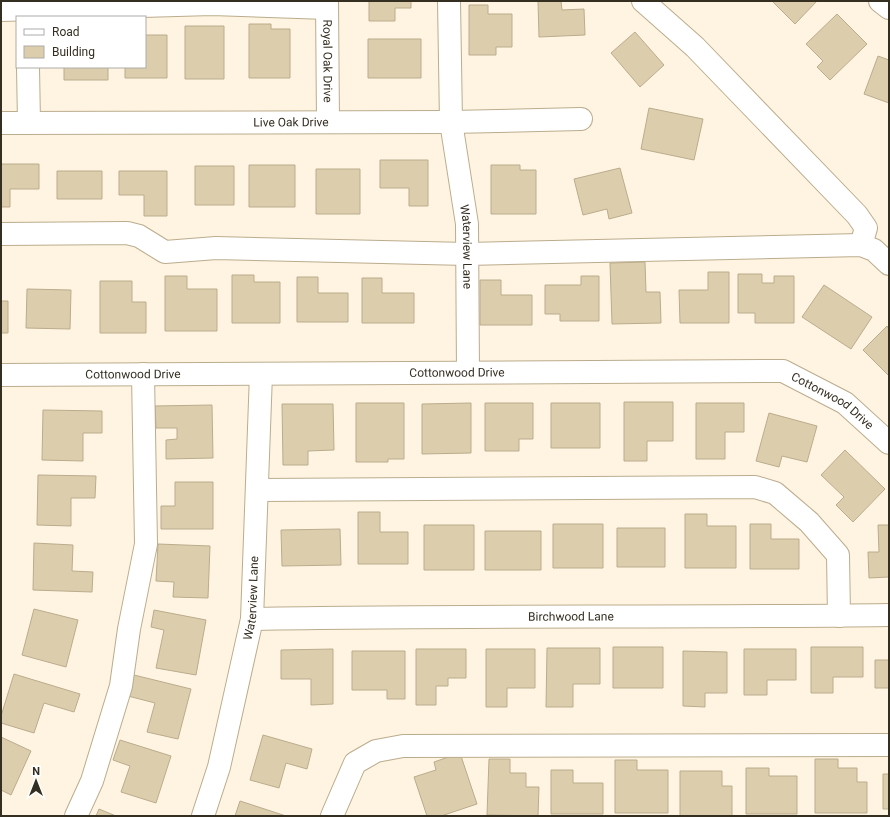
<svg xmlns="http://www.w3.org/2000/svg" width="890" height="817" font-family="Roboto,sans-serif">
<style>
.building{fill:#dccdad;stroke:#baac8c}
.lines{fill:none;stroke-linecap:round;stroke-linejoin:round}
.minor-casing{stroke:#bbac8d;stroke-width:24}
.minor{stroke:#fff;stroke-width:22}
.labels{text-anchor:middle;stroke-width:3;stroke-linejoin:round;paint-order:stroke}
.street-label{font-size:12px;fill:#352f22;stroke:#fff}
</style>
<rect width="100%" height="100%" fill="#fef4e1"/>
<path class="building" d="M369,1H411V8H395V21H369Z
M538,1H561L562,10L584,9L585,35L539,37Z
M772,1H817L795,24Z
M469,5H488V14H512V47H496V55H469Z
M837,14L867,44L830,80L817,67L823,61L806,44Z
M249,24H271V29H290V78H249Z
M185,26H224V79H185Z
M635,32L664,65L640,87L611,53Z
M145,35H167V78H125V67H145Z
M368,39H421V78H368Z
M878,56L889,60V103L864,94Z
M64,67H108V80H64Z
M649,108L703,119L694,160L641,149Z
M380,160H428V206H409V188H380Z
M1,164H39V189H10V207H1Z
M249,165H295V207H249Z
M491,165H520V170H536V214H491Z
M195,166H234V205H195Z
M620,168L632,213L609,219L607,209L583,215L574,179Z
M316,169H360V214H316Z
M57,171H102V199H57Z
M119,171H167V216H144V195H119Z
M645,262L646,292H660L661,323L612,324L610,263Z
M708,272H729V323H680L679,290H708Z
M738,274H762V283H774V276H794V323H755V313H738Z
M232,275H254V282H280V323H232Z
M165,276H187V289H217V331H165Z
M581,276H599V321H560V314H545V285H581Z
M297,277H318V293H348V322H297Z
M362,278H382V293H414V323H362Z
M480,280H501V295H532V325H480Z
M100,281H132V302H146V333H100Z
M824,285L872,317L851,349L802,317Z
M27,289L71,290L70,329L26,328Z
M1,301H8V333H1Z
M887,326L889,329V376L863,350Z
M624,402H673V441H647V461H624Z
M356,403H404V459H388V462H356Z
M471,403V453L422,454V404Z
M485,403H533V439H519V451H485Z
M551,403H600V448H551Z
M696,403H744V432H725V459H696Z
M282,404H333L334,450L308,451V465H283Z
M212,405L213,458L166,459V440L177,439V428H156L155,406Z
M43,410L102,411V433H83V461L42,460Z
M769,413L817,426L807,462L782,456L779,467L756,461Z
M845,450L885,489L853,522L836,505L844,497L821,475Z
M38,475L96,476L95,498H71V526L37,525Z
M175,482H213V529H161V506H175Z
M358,512H380V532H408V564H358Z
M685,514H707V526H736V568H685Z
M553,524H603V568H553Z
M750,524H771V539H799V569H750Z
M424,525H474V570H424Z
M878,525H889V577L869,578L868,552H879Z
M617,528H665V567H617Z
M340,529L341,565L282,566L281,530Z
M485,531H541V570H485Z
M34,543L73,545L72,571L93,572L92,592L33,590Z
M158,544L210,546L208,598L173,597L174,582L156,581Z
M34,609L78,620L66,667L22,655Z
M154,610L206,620L196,675L156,668L164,630L151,627Z
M613,647H663V688H613Z
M811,647H863V677H833V693H811Z
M547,648H600V684H573V707H546Z
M333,649V704L311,705V679H281V650Z
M416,649H466V678H448V686H436V705H416Z
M486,649H535V688H507V707H486Z
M744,649H796V680H767V695H744Z
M352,651H405V699H387V690H352Z
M683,651L727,652V693H705V707L683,706Z
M875,660H889V688H875Z
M14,674L80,694L74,712L44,703L34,733L1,723V716Z
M134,675L191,689L178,739L147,732L155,703L128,696Z
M263,735L312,749L307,769L286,763L279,788L250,780Z
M1,737L31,751L11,795L1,790Z
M120,740L171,756L156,803L121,792L130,766L113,760Z
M460,753L477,804L441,816H427L414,777L436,770L434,762Z
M489,759H510V773H526V787H539L538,816L487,815Z
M815,759H838V768H857V782H867V813H815Z
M615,760H637V770H668V813H615Z
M746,768H769V776H797V814H746Z
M551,770H573V783H603V814H551Z
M680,771H722V786H732V816H680Z
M883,774H889V809H883Z
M240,801L286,816H235Z
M99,809L116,816H96Z"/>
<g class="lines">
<g class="minor-casing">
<g id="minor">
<path id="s1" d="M327,1L328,122"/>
<path id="s2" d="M449,1L451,122L467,224L468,372"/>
<path d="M643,1L695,47L857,215L866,228L861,245"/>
<path d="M880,1L889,8"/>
<path d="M1,10L212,4L327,8"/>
<path d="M28,67L29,123"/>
<path id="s3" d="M1,123L451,122L581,119"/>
<path d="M1,234L127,233L139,236L165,252L216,248L467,254L861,245L874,250L889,264"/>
<path id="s4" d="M1,375L783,371L845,403L889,443"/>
<path d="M257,490L755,487L775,493L809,522L838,555L839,616"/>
<path id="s5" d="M252,619C465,615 677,618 889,615"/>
<path d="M76,816L92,781L121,686L129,629L146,544L143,374"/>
<path id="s6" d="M203,816L219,767L252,619L261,374"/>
<path d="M332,816L355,763L376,751L403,746L889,745"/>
</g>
</g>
<use href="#minor" class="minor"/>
</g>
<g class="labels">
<g class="street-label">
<text dy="4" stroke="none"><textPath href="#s1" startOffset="60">Royal Oak Drive</textPath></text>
<text dy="4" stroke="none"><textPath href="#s3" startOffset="290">Live Oak Drive</textPath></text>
<text dy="4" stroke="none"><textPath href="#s2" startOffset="247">Waterview Lane</textPath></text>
<text dy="4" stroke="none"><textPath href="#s4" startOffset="456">Cottonwood Drive</textPath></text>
<text dy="4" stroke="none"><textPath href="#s4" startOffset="132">Cottonwood Drive</textPath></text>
<text dy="4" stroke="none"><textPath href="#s4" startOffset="840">Cottonwood Drive</textPath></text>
<text dy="4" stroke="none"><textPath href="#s6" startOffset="224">Waterview Lane</textPath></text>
<text dy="4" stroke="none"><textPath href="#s5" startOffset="319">Birchwood Lane</textPath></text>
</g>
</g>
<rect width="890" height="817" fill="none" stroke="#352f22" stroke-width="4"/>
<rect x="16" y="16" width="130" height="52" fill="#ffffff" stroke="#aeaca7"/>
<rect x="24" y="29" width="20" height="6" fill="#ffffff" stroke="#aeaca7"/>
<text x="52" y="36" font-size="12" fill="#352f22">Road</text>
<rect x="24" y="46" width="20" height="12" fill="#dccdad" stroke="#aeaca7"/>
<text x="52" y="56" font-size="12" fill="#352f22">Building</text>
<g transform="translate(36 781)" stroke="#ffffff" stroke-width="3" paint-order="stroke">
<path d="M0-3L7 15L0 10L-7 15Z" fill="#352f22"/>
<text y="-6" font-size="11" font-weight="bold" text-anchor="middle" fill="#352f22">N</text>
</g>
</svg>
